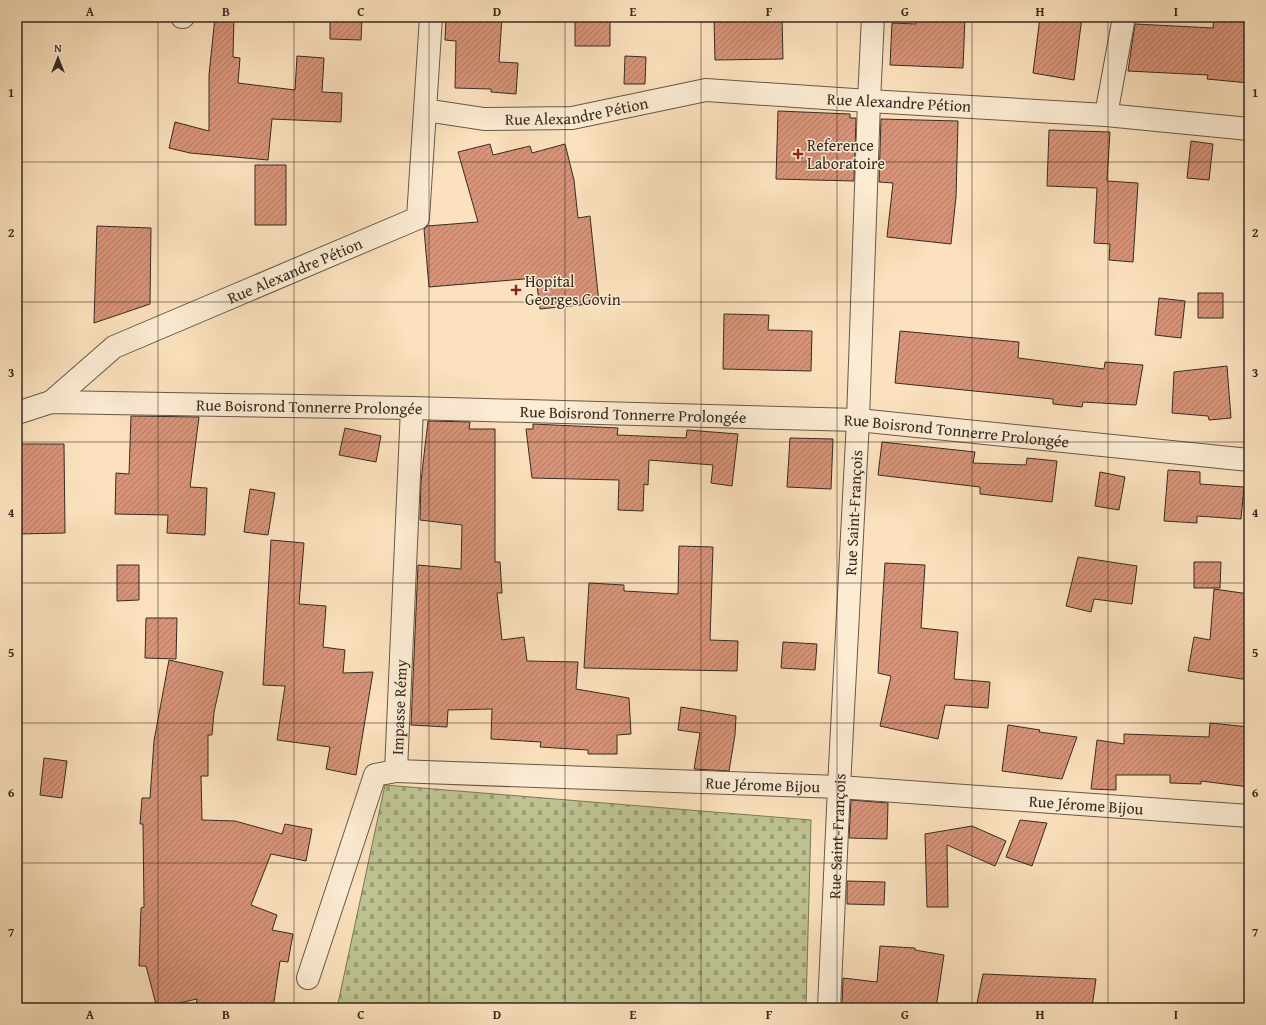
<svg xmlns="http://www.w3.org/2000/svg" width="1266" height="1025" font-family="'Gentium Book Plus',serif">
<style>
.cemetery{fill:url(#cemetery-stones);stroke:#7a775a}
.building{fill:url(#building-hatch);stroke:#362b22}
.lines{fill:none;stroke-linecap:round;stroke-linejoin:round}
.minor-casing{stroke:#675849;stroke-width:24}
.tertiary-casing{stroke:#675849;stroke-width:24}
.minor{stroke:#fcecd4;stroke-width:22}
.tertiary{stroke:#fcecd4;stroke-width:22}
.grid{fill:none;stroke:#362b22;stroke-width:1;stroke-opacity:0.55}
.poi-dot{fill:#8f2418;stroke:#fcecd4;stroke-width:1.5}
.labels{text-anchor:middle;stroke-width:3;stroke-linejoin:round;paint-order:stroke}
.street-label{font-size:16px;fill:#362b22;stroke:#fcecd4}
.poi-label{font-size:16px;fill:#362b22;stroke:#fcecd4;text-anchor:start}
.neatline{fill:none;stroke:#362b22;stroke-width:1.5}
.grid-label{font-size:13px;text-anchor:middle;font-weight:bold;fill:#362b22}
</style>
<defs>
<pattern id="cemetery-stones" width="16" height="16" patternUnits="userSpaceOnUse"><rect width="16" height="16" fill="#bec391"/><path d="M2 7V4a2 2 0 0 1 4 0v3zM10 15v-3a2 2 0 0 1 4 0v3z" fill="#9b9f76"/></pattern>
<pattern id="building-hatch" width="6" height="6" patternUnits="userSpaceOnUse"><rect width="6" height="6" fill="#d6947a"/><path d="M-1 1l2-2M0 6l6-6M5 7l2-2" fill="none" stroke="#ae7964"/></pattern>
</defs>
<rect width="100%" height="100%" fill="#fbe1bd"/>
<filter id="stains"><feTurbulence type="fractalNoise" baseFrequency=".005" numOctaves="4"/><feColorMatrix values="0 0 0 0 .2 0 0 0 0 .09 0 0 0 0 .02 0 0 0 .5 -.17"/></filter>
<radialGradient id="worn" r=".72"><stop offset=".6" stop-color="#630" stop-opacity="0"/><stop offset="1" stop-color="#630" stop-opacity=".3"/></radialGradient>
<path class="cemetery" d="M385,785L811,820L806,1008H337Z"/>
<path class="building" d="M215,17H234L233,57L240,58L238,83L295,90L297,56L324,58L322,92L342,93L341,122L272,119L268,160L190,153L169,148L175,122L209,131V75Z
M330,17H362L361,40L330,39Z
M446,17H502L499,62L518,63L516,94L491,92V89L455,88L456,41L445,40Z
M575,17H610V46H575Z
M714,17H782L783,59L715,60Z
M916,17H965L963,68L890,65L892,23L916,24Z
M1040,17H1082L1074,80L1033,73Z
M1214,17L1249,19V83L1207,79L1208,75L1128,71L1135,24L1213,28Z
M625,56L646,57L645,84H624Z
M778,111L850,114V118H856L854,181L776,179Z
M881,119L958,121L956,197L951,244L887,237L893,183L879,182Z
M1049,130L1110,132L1107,181L1138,183L1133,262L1109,260L1110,244L1094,243L1097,188L1047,186Z
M1191,141L1213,144L1209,180L1187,178Z
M490,144L493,155L530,146L532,153L565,144L574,180L578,218L590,216L599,303L540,309L536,278L429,287L424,229L427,226L478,222L458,152Z
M255,165H286V225H255Z
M97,226L151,228L150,304L94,323Z
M1198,293H1223V318H1198Z
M1159,298L1185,301L1181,338L1155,335Z
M724,314L769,315L768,330L812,331L811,371L723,369Z
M900,331L1019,342L1018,358L1104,369L1105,362L1143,365L1136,405L1083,402L1082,407L1053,404V399L895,383Z
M1227,366L1231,418L1209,420L1208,416L1172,413L1174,372Z
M131,416L199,417L190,487L207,488L205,535L167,533L168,515L115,514L116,473L129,474Z
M428,421L470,422L469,429H495V562H500L502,593H497L502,640L524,637L527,661L578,662L576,689L629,698L631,734L617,735V754H588V750L540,747L541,742L491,739L492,709L448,710L447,727L411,725L418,565L461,569L462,525L420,520L421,481Z
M533,424L618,428L617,435L686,438L687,430L738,434L732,486L711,483L713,465L649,460L648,485L644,484L643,511L618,510L619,480L532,478L526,429H533Z
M345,428L381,436L376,462L339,455Z
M790,438L833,439L831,489L787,487Z
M882,442L975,452L973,463L1026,465L1027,458L1057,461L1052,502L980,494V487L878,475Z
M18,444H64L65,533L19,534Z
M1168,470L1200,472V484L1244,487L1241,519L1197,516V523L1164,521Z
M1100,472L1125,477L1119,510L1095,506Z
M250,489L275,493L268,535L244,532Z
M271,540L304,543L299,604L326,606L323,647L345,650L343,673L373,672L356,775L326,769L330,747L277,740L285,686L263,685Z
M679,546L713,547L710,640L738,641L737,671L584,668L589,583L624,585V591L678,594Z
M1078,557L1137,566L1132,604L1094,599L1091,612L1066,606Z
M1194,562H1221L1220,588H1194Z
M885,563L925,565L921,628L958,632L954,679L990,682L988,708L945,705L938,739L880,726L891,676L878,673Z
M117,565H139V600L117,601Z
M1214,589L1249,594V680L1188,671L1194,637L1210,640Z
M146,618H177L176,659L145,658Z
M783,642L817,644L815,670L781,668Z
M169,660L223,672L214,712L212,735H208V776H201L202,820L235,821L282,834L285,824L312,829L306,861L271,854L251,905L277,915L272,930L293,934L288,962L280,961L273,1008H196L197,999L157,1008L146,966H139L141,908L144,907L143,824H140L142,798H150L154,741Z
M681,707L736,716L735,735L729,771L694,769L700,733L678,730Z
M1210,723L1249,727V787L1201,781V784L1170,783V775H1116V790L1091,789L1097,740L1124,744V734L1209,737Z
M1008,725L1040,730L1039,732L1077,737L1062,779L1002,771Z
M44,758L67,761L62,798L40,795Z
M851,800L888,803L887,839L849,838Z
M1020,820L1047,823L1032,866L1006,857Z
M972,826L1006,841L995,866L947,845L948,907H927L925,834Z
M847,881L885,882L884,905L847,904Z
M880,946L915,948V950L944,955L936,1008H842L843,978L877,982Z
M983,974L1096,979L1092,1007L1050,1005V1008H976Z"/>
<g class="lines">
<g class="minor-casing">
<g id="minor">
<path d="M182,17H183"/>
<path d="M869,101L1106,115L1249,129"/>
<path d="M425,110L431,17"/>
<path d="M1106,115L1124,17"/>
<path id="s1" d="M396,771L839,787L1249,816"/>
<path id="s2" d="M308,978L375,775L396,771L412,408"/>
</g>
</g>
<g class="tertiary-casing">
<g id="tertiary">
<path id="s3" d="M51,402L114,347L418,218L425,110L484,119L572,118L706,90L869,101"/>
<path id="s4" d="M17,413L51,402L412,408L858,420L1249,460"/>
<path id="s5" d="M829,1008L839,787L858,420L869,101L873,17"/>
</g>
</g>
<use href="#minor" class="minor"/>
<use href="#tertiary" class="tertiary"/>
</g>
<path class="grid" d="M158,17V1008M294,17V1008M429,17V1008M565,17V1008M701,17V1008M837,17V1008M972,17V1008M1108,17V1008M17,162H1249M17,302H1249M17,442H1249M17,583H1249M17,723H1249M17,863H1249"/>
<g class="poi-dot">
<path d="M796 148h4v4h4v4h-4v4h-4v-4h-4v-4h4z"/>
<path d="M514 284h4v4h4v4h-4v4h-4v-4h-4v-4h4z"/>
</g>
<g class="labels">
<g class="street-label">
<text transform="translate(899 102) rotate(3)" y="6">Rue Alexandre Pétion</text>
<text dy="6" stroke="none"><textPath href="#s3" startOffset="675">Rue Alexandre Pétion</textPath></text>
<text dy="6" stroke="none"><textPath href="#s3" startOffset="280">Rue Alexandre Pétion</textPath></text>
<text dy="6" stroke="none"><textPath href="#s4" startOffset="294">Rue Boisrond Tonnerre Prolongée</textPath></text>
<text dy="6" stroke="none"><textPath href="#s4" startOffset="618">Rue Boisrond Tonnerre Prolongée</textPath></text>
<text dy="6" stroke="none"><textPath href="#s4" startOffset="942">Rue Boisrond Tonnerre Prolongée</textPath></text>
<text dy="6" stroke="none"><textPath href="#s5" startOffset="496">Rue Saint-François</textPath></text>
<text dy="6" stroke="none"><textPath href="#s2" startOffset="299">Impasse Rémy</textPath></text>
<text dy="6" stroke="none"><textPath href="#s1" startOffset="367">Rue Jérome Bijou</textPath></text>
<text dy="6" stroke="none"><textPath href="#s1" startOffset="691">Rue Jérome Bijou</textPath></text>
<text dy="6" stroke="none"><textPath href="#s5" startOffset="172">Rue Saint-François</textPath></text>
</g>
<g class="poi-label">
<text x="807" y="151">Reference<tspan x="807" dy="18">Laboratoire</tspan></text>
<text x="525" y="287">Hopital<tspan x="525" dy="18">Georges Govin</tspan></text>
</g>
</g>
<rect width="1266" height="1025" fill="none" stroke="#fbe1bd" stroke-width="44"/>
<g transform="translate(58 58)" stroke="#fcecd4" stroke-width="3" paint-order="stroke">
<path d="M0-3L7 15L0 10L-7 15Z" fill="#362b22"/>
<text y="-6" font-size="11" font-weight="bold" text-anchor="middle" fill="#362b22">N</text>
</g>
<rect x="22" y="22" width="1222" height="981" class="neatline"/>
<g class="grid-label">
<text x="90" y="16">A</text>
<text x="226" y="16">B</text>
<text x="361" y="16">C</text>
<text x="497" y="16">D</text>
<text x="633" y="16">E</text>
<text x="769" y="16">F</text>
<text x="905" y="16">G</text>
<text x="1040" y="16">H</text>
<text x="1176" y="16">I</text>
<text x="11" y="97">1</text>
<text x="1255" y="97">1</text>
<text x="11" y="237">2</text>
<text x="1255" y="237">2</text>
<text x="11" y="377">3</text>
<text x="1255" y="377">3</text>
<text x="11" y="517">4</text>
<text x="1255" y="517">4</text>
<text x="11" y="657">5</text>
<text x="1255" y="657">5</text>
<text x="11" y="797">6</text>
<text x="1255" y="797">6</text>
<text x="11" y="937">7</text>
<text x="1255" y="937">7</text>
<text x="90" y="1019">A</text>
<text x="226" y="1019">B</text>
<text x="361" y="1019">C</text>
<text x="497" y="1019">D</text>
<text x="633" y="1019">E</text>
<text x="769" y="1019">F</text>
<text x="905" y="1019">G</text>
<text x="1040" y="1019">H</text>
<text x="1176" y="1019">I</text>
</g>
<rect width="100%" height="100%" filter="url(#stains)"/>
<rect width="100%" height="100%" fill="url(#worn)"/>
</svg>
